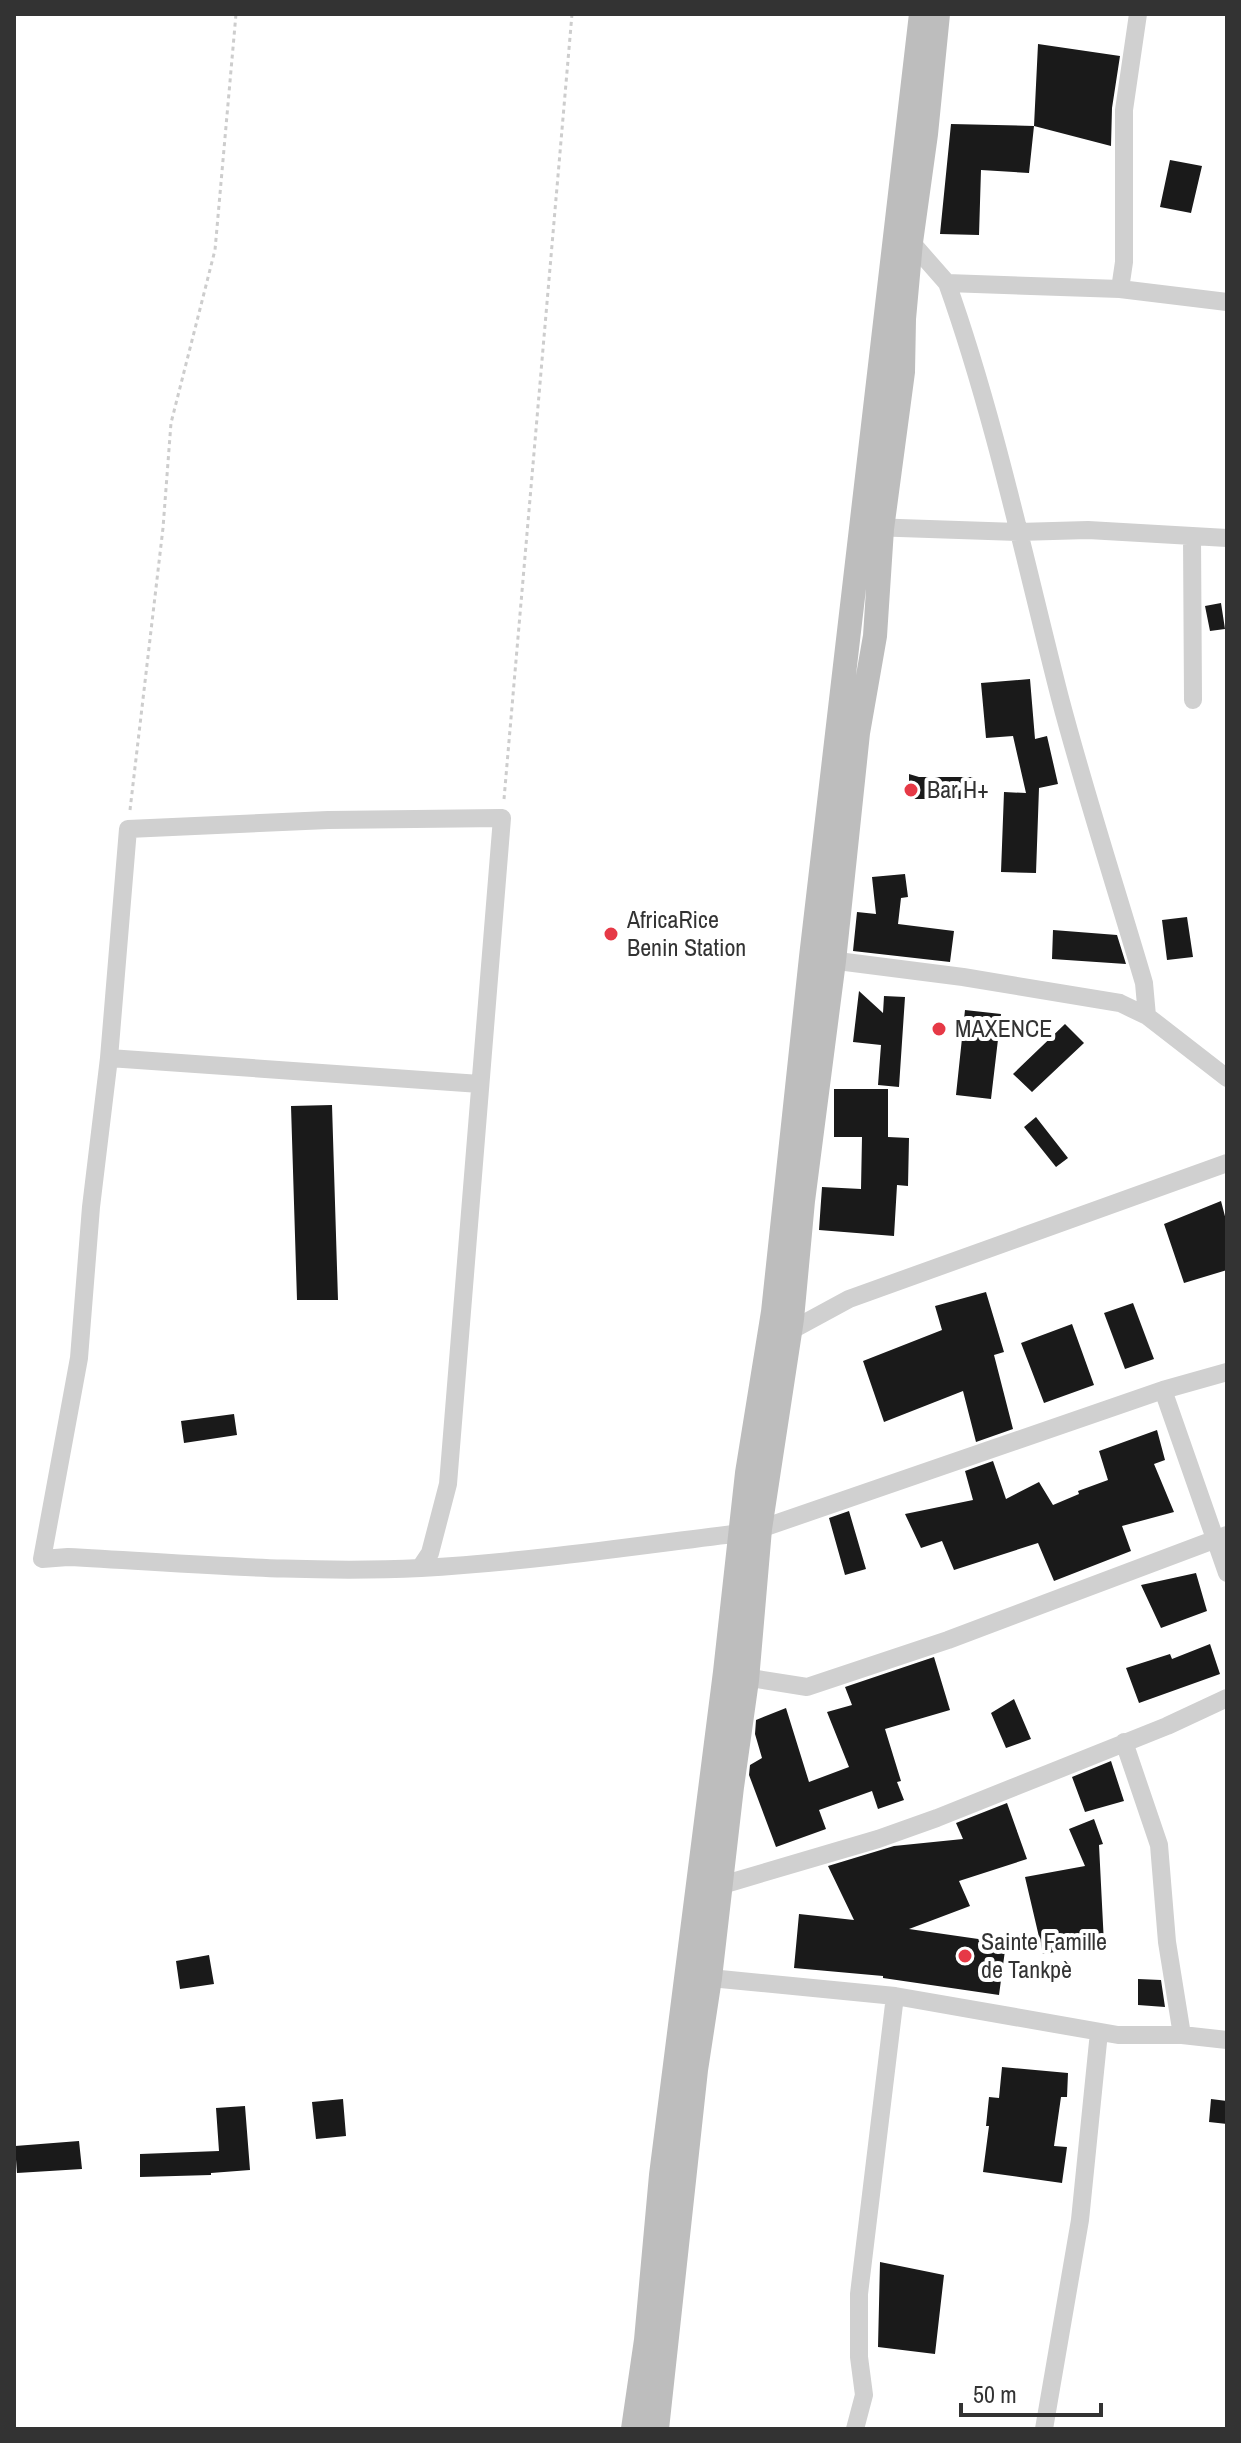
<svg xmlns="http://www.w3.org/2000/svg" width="1241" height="2443" font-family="'Archivo Narrow',sans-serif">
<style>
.building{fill:#1a1a1a}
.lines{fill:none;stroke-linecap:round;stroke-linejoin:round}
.path{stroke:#cdcdcd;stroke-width:3;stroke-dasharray:4 4;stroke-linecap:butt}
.minor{stroke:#d0d0d0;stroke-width:18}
.secondary{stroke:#bdbdbd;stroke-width:24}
.poi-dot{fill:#e63946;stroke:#fff;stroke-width:3}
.labels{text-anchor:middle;stroke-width:8;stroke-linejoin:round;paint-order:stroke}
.poi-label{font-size:24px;fill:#333;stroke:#fff;text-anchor:start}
</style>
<rect width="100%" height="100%" fill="#fff"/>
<path class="building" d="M1038,44L1120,56L1112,108L1111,146L1034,126Z
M951,124L1034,126L1029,173L981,170L979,235L940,234Z
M1170,160L1202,166L1191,213L1160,207Z
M1221,603L1225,629L1210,631L1205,606Z
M1030,679L1035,739L1047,736L1058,784L1039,788L1036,873L1001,872L1004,792L1026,793L1013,736L986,738L981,683Z
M909,774L919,777H973L974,799H909Z
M905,874L908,897L901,898L898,924L954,931L950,962L853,951L857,912L876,914L872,877Z
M1187,917L1193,957L1167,960L1162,920Z
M1053,930L1117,935L1126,964L1052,959Z
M859,991L883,1013L884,996L905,997L899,1087L878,1085L881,1045L853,1042Z
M965,1010L1001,1014L991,1099L956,1095Z
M1065,1024L1084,1043L1032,1092L1013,1074Z
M834,1089H888V1137L909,1138L908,1186L897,1185L894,1236L819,1230L822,1187L861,1189L862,1137H834Z
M332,1105L338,1300H297L291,1106Z
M1036,1117L1068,1158L1056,1167L1024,1127Z
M1221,1201L1227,1224V1270L1184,1283L1164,1224Z
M986,1292L1004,1352L994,1355L1013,1429L976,1442L963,1391L884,1422L863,1361L942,1330L935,1306Z
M1133,1303L1154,1359L1125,1369L1104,1313Z
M1072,1324L1094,1385L1044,1403L1021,1343Z
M234,1414L237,1435L184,1443L181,1421Z
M1157,1430L1165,1460L1154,1464L1174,1512L1122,1526L1131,1551L1054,1581L1038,1543L954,1570L942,1541L921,1548L905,1514L973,1500L965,1471L993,1461L1006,1499L1039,1482L1053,1505L1079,1494L1078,1491L1108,1480L1099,1451Z
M849,1511L866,1569L845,1575L829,1518Z
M1196,1573L1207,1611L1161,1628L1141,1585Z
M1210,1644L1220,1674L1139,1703L1126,1668L1170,1654L1172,1659Z
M934,1657L950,1710L885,1729L901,1781L897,1782L904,1800L878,1809L872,1791L819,1810L826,1829L776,1847L749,1775L750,1765L762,1758L755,1734L756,1720L786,1708L809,1782L849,1767L827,1712L852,1705L845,1687Z
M1014,1699L1031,1739L1006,1748L991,1713Z
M1111,1761L1124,1801L1085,1812L1072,1777Z
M1007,1803L1027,1859L959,1881L970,1906L909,1929L1006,1943L999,1995L883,1978V1976L794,1968L799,1914L854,1920L828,1866L894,1846L963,1839L956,1823Z
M1094,1819L1103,1844L1099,1845L1104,1944L1043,1954L1025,1877L1085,1866L1069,1829Z
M209,1955L214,1984L180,1989L176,1961Z
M1138,1979L1161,1980L1165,2007L1138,2005Z
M1002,2067L1068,2073L1067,2097H1061L1054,2146L1067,2147L1062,2183L983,2172L989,2126H986L989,2097L999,2098Z
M343,2099L346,2136L316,2139L312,2102Z
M1211,2099L1227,2101V2124L1209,2122Z
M245,2106L250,2170L211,2173V2175L140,2177V2154L219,2151L216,2108Z
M79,2141L82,2169L17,2173L15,2146Z
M880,2262L944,2275L935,2354L878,2347Z"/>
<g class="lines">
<path class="path" d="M504,799L572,14
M130,810L163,528L171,423L215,250L236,14"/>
<path class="minor" d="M904,242H911L947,283L1120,289L1227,302
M947,283C994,415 1025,561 1060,698C1085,793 1116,888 1144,983L1147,1016
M1120,289L1124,262V110L1138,14
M870,527L1018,532L1088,530L1227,538
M1192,537L1193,700
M822,959L963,977L1120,1003L1147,1016L1227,1078
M109,1058L480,1084
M782,1329L790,1331L849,1299L1227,1163
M1163,1390L1227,1573
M420,1568L430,1553L448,1484L502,818L328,820L128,829L109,1058L91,1207L79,1358L42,1559L68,1557C185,1563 303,1574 421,1568C528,1562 635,1546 741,1533L760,1529L1163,1390L1227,1372
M738,1676L807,1687L948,1640L1227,1535
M1124,1742L1159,1845L1167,1942L1182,2035
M712,1885H722L878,1839L937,1818L1167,1726L1227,1698
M700,1972L710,1978L895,1996L1118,2035H1182L1227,2040
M855,2429L864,2395L859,2357V2294L895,1996
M1044,2429L1080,2220L1099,2032"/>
<path class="secondary" d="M633,2429L646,2340L661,2175L725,1672L747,1473L773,1312L811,957L921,14
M657,2429L696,2070L710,1978L732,1787L747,1680L760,1529L792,1319L803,1201L834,961L858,733L875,636L882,529L903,372L904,319L911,242L926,134L938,14"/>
</g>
<g class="poi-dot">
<circle cx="911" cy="790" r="8"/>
<circle cx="611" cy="934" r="8"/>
<circle cx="939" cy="1029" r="8"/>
<circle cx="965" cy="1956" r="8"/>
</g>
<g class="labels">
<g class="poi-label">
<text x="927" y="798">Bar H+</text>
<text x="627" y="928">AfricaRice<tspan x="627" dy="28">Benin Station</tspan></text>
<text x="955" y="1037">MAXENCE</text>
<text x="981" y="1950">Sainte Famille<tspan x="981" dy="28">de Tankpè</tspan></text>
</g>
</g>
<rect width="1241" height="2443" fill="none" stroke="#333333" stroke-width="32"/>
<path d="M961 2403v12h140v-12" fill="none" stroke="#333333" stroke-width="4"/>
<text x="973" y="2403" font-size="24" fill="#333333" stroke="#ffffff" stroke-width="6" paint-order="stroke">50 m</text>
</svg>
